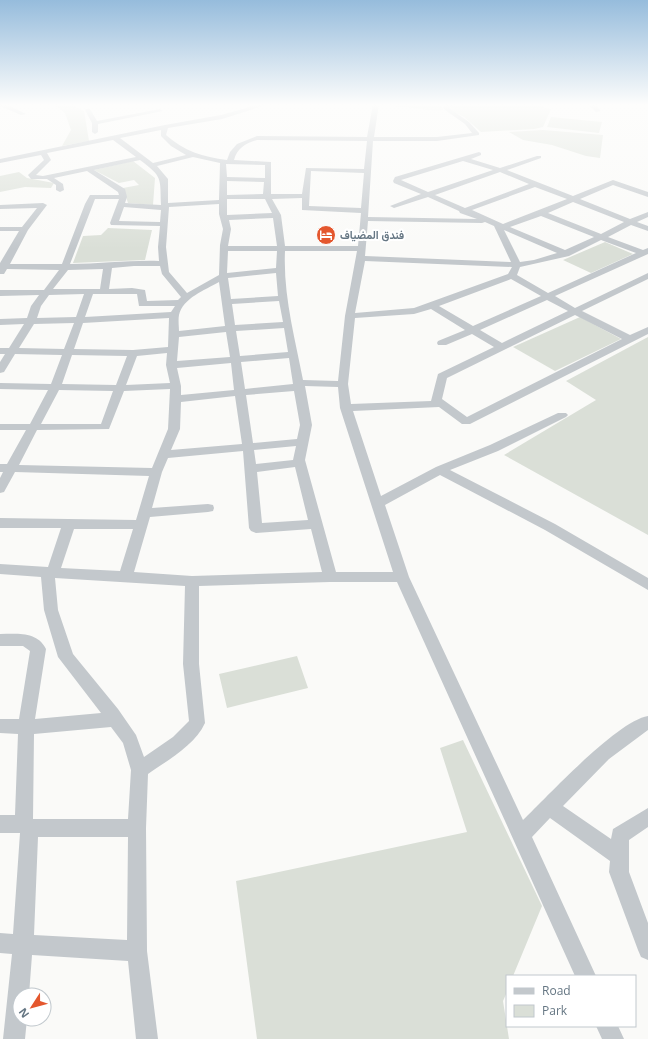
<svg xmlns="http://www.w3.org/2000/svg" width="648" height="1039" font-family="'Open Sans',Vazirmatn,sans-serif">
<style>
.green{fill:#dadfd7}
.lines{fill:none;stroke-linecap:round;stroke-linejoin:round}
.minor{fill:#c3c8cc;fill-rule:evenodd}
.labels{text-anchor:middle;stroke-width:4;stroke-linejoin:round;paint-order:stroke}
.far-poi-label{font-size:11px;font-weight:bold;fill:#657683;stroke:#fff;text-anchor:start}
</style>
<rect width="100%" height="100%" fill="#fafaf8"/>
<path class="green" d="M53,104H69L84,111L89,141L62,146L71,130L65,113Z
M396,104H440L443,110C427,111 411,107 394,106Z
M466,104H533L551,109L543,127L534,129L481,132L464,117L454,112L450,107Z
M551,117L602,122L599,133L547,127Z
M543,130L603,135L600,158L586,156L552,145L523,140L509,132Z
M133,161L155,178L153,205L128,203L123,188L139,185L134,180L119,183L94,170Z
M19,172L27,178L54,183L51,188L25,187L0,192V176Z
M108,228L152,230L145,260L73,263L83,236L101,235Z
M605,242L633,254L591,273L563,260Z
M580,317L621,339L555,371L513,347Z
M648,337V535L504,455L596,400L566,381Z
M297,656L308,688L227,708L219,674Z
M463,740L542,906L513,976H507V992L503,1001L509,1039H257L236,881L467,832L440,748Z"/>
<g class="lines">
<path class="minor" d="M0,104H6L26,114L21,115L0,106Z
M260,104H269L222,119L168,128L166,135C184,151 203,157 227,160L230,152L237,144L257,136L367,137L373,104H379L374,137H437L472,133L465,124L445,110L443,107L448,104H456L449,108L469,122L479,133V135L437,141H373L368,217L477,219L460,213L459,211L428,197L394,208L390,206L421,194L394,183L393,181L395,177L479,152L481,153V155L471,159L500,168L537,156H541V158L507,170L573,196L613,180L648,192V197L613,185L580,199L630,219L648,212V217L637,222L648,226V231L631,225L608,237L643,250L648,248V254L555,296L575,308L648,273V279L582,311L630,335L648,327V334L470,424H462L439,407L353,411L381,496L436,467L490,445L558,413H566L568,415L566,417L498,451L450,470L555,524L648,578V590L545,530L440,475L385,505L409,577L523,820C548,796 617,721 648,716V730L609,759L563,806L611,839L613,829L648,808V827L629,840V872L648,923V960L641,957L638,950L609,872L610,861L550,818L532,837L596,976H575L397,582H330L199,586V664L205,723C195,745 168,760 148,774L146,828L147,951L158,1039H136L128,961L32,955L29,995H20V1019H27L25,1039H3L12,954L0,953V933L13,934L20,833H0V815H15L18,734L0,733V719H19L30,651L23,646H0V634C17,634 37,631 46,649L35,719L101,713L58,657L44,610L41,577L0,574V564L48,567L61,528H0V518L136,520L149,476L15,472L4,492L0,493V478L3,472H0V464H7L26,430H0V424H30L48,390L0,389V383L51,384L62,355L15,354L4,372L0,373V362L5,354H0V348H9L24,324L0,325V319L27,318L31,306L39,295L0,296V290H44L59,270L7,269L4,274H0V263L19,231H0V227H22L37,208L0,209V205L43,203L47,205L28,230L10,264H62L85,204L90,195H119L118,192L87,171L54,178L63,184L64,190L60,192L56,190V185L47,179H31L28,175L44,160L41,155L0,163V159L165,125L221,115ZM161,130V136L171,146L186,155L153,163L120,138ZM113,140L136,157L43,176L36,175L51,160L47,153ZM257,140L367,141L364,169L306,168L302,194H271V162L234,160C237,148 246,143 257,140ZM193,157L220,163L219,200L168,203V179L157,166ZM140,160C163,177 160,178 161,205L125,203L127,197L125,189L94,170ZM463,161L493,170L428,192L401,180ZM226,164L265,165V178L227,177ZM311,171L364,173L361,208L309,206ZM500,172L529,184L465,208L435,195ZM227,181L264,182L263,194L227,195ZM535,187L567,199L503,224L472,210ZM302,198V210L361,213L358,246H285L281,215L272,199ZM95,199H119L110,223L111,225L160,226L158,247L159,261C130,260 100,264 70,264ZM227,199H265L272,213L227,215ZM573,202L624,222L601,234L548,213ZM219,204V214L223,229L220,245L219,275L187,293L169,272L166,247L169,207ZM124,207L161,210L160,222L119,221ZM541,216L594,237L565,250L510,227ZM273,218L277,246H228L231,229L229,220ZM368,221L482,223L485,222L494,226L511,262L365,256ZM504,230L557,253L534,260L520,262ZM601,240L636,253L548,293L517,275L520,267L569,256ZM228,251H277L276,268L227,273ZM285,251H357L345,316L338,381L303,380C295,338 283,295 285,251ZM365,261L512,267L508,274L414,308L355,313ZM134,266H160L162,274L181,297L178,300L147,301L145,290L132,288L109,289L112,268ZM103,269L100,289H53L68,270ZM276,273L278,296L231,299L228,278ZM511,279L541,296L473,326L439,306ZM219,282L225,326L179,331C179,327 178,320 179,315C183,298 205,290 219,282ZM84,294L76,317L37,318L41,306L49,295ZM93,294H137L139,306H175L171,312L85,317ZM547,300L568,311L502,343L480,330ZM279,301L283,322L235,325L232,304ZM431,309L465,330L438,341L437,343L438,345H446L472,334L494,347L438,374L431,401L351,404L348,384L355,318L414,314ZM575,315L622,339L467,417L442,399L447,378ZM169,318L168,347L133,350L74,349L83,323ZM74,323L64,349L19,348L34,324ZM284,328L288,352L240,356L236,331ZM226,332L230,357L177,361L179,337ZM167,353L166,365L170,383L126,385L137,356ZM72,355L127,356L116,385L62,384ZM289,358L293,384L245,389L241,362ZM231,363L234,390L181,395V386L177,368ZM305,386L338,387L340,408L393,572H336L305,460L312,425ZM170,389L168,429L152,468L19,465L37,430L109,429L124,391ZM59,390L113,391L101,424H41ZM294,391L300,425L297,439L253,443L246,395ZM235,396L242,444L171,450L180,429L181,402ZM296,446L293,460L256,464L254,450ZM243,451L249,528L251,531L256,533L311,529L322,572L192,576L134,572L150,517L208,512L213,511L214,508L213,505L208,504L152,508L162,472L168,458ZM295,467L308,520L262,523L257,472ZM74,529H133L120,571L61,568ZM55,578L185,586L183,664L189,721L173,737L144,757L136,735L118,709L73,654L58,610ZM111,727L123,743L131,770L128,819H33L34,734ZM38,837H128L127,940L34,935Z
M588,104H594L601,111L596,112Z
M86,109H90L97,121L160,109L163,111L98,124V132L95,134L92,132V123L85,110Z
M596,1026H618L624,1039H602Z"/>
</g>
<linearGradient id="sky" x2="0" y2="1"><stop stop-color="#96bcdc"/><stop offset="0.42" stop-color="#fdfdfc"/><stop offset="1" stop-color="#fdfdfc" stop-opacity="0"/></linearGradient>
<rect width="648" height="249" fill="url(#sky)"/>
<defs>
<g id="hotel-disc" transform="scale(1)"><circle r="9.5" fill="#e4572e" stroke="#fff"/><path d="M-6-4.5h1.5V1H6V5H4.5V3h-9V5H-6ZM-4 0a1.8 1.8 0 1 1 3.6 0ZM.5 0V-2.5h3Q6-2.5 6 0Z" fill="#fff"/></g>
</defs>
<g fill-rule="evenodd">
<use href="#hotel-disc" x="326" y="235"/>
</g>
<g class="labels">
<g class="far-poi-label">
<text x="340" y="239">فندق المضياف</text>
</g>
</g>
<rect x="506" y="975" width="130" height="52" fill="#ffffff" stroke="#c1c8cd"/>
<rect x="514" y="988" width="20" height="6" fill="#c3c8cc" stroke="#c1c8cd"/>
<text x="542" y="995" font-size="12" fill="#657683">Road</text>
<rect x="514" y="1005" width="20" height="12" fill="#dadfd7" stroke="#c1c8cd"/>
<text x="542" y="1015" font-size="12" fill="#657683">Park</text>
<g transform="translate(32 1007) rotate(234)"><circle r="19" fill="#ffffff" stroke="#c1c8cd"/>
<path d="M0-3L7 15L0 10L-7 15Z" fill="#e4572e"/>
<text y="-6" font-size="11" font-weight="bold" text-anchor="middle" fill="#657683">N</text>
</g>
</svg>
